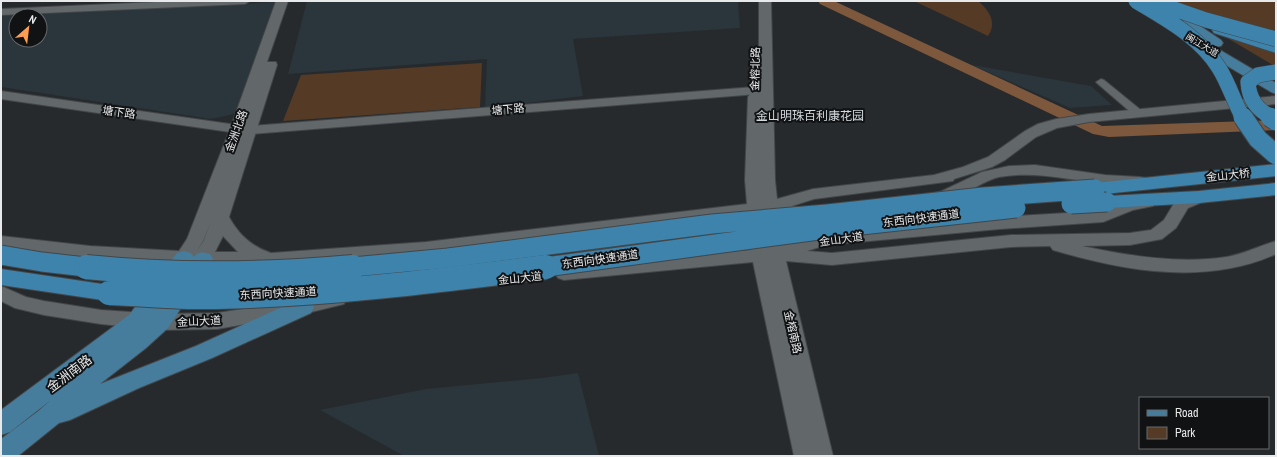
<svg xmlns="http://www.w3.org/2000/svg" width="1277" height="457" font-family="'Archivo Narrow','Noto Sans SC',sans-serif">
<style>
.built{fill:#2b353c;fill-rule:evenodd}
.green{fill:#553a26}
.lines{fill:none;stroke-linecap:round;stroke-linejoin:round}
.river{fill:#7d583d;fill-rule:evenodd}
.minor-casing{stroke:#434648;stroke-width:2}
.tertiary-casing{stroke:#434648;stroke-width:2}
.secondary-casing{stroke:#434648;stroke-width:2}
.primary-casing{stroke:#434648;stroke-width:2}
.trunk-casing{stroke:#434648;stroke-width:2}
.minor{fill:#62676a;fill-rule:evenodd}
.tertiary{fill:#62676a;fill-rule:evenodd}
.secondary{fill:#62676a;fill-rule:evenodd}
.primary{fill:#467c9c;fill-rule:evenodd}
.trunk{fill:#3d83ac;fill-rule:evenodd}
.trunk-bridge-far2-casing{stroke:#434648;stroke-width:16;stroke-linecap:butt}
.trunk-bridge-far1-casing{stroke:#434648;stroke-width:21;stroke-linecap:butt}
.trunk-bridge-casing{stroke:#434648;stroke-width:26;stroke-linecap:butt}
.trunk-bridge-far2{stroke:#3d83ac;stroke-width:15}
.trunk-bridge-far1{stroke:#3d83ac;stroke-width:19}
.trunk-bridge{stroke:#3d83ac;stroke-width:24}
.labels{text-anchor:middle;stroke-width:4;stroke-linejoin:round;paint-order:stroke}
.far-street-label{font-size:9px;fill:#e7e9eb;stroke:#101214}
.street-label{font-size:11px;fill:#e7e9eb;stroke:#101214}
.neighbourhood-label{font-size:12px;fill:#d4dade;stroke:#101214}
.near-street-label{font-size:13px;fill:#e7e9eb;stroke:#101214}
</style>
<rect width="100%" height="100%" fill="#262a2d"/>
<path class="built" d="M307,1H738L740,28L573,39L583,96L485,108L487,59L288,74Z
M275,2L235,113L226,116L211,119L1,87V16ZM16,16H40V40H16Z
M972,65L1091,86L1112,105L1070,108Z
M578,373L599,456H404L320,410L426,389L542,378Z"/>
<path class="green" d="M914,1H978C990,11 997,23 988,36Z
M1165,1H1276V67Z
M482,63L480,107L283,121L301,75Z"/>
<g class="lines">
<path class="river" d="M818,1H834L1102,126L1276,120V130L1109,137L1093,134L820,4Z"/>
<g class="minor-casing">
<path id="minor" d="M1101,79L1104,80L1142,111L1143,113L1142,115H1134L1098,84L1096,82Z"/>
</g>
<g class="tertiary-casing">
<path id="tertiary" d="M179,1H250L245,4L1,15V9Z
M766,86L770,87L772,90L770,93L250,134L245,133L244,130L245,127L250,126Z
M1,91L237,125L242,126L243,129L242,132L237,133L1,99Z"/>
</g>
<g class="secondary-casing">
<path id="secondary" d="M276,1H288L267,62H276L277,65L229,217C239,235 251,246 271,253L426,242L747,204L745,180L748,97L750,94H759V1H771L775,180L777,199L813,189L934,175L963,167L988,157L1025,131L1038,124L1056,119L1089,114L1276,96V104L1089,122L1057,128L1036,137L1005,160L992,167L954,179L953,181L814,199L792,206L807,209L809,213L807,217L801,219L779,214L777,221L771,223L765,220L763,223L757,225L751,223L748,215L426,254L275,265H203L156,263L90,258L1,248V236L90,246L179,251L187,239L230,129ZM211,221L204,239L197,251L204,240ZM223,236L238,252H215Z
M1035,165L1105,175L1140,177L1146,178L1148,182L1146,186L1140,187C1127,186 1113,186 1100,184C1067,179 1033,171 999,177C977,182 947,210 925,204L923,200L925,196L942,191L982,172L1009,166Z
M1199,192L1205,193L1207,197L1205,201L1188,208L1176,228L1162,239L1130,245L1082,246C1129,256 1179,264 1226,257C1244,254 1259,246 1276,241V254C1206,286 1124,271 1053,250L1050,246L1011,247L832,265L786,261L833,456H794L753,262L564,280L558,278L555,273L558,268L564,266L751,250L750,243L753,239L759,237L765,239L767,241L774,238L780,240L783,245L826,233L1000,217L1101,211L1129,200L1147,197L1153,198L1155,202L1153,206L1133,210L1103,222L1000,229L826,245L807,251L832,253L1011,235L1130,233L1151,230L1164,220L1176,200Z
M1,286L26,297L44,301L101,310L160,314L217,313L303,300L337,292L344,294L346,299L344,304L303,314L217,329L160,330L101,324L44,315L15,308L1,301Z"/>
</g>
<g class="primary-casing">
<path id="primary" d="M1155,1H1163L1221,40L1223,43L1221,46L1215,47L1276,83V94L1271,92L1192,45L1190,42L1192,39H1201L1155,7L1153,4Z
M184,251L191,253L194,257C198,251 203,252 210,254L213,259L168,328L146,348L100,384L196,346L295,301L303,299L311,301L314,307L311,313L212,358L139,388L70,420L59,423L18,456H1V439L37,412L51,400L10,432L1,435V410L129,315L177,253Z"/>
</g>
<g class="trunk-casing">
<path id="trunk" d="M1219,26L1276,44V53L1214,33L1212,30L1214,27Z
M1276,164V176L1095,195L1088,193L1086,189L1088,185L1095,183Z
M1276,183V195L1199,203L1107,208L1100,206L1097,202L1100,198L1107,196L1199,191Z
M1,269L109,285L117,287L120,293L117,299L109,301L1,285Z"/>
</g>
<use href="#minor" class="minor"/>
<use href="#tertiary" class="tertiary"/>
<use href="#secondary" class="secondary"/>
<use href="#primary" class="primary"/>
<use href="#trunk" class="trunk"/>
<g class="trunk-bridge-far2-casing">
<path id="trunk-bridge-far2" d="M1136,1C1166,19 1200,37 1219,68C1229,84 1234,102 1243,118
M1154,2L1206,20L1276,39
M1272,118C1257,109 1249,100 1248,82L1258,75L1276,72"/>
</g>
<g class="trunk-bridge-far1-casing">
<path id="trunk-bridge-far1" d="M1243,117L1258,139L1276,155
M1270,117L1276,121
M1071,204L1107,202
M1,255L42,262L95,268
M342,268L448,258L712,224L827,214L983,197L1095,189
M538,268L834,228L1016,208"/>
</g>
<g class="trunk-bridge-casing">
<path id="trunk-bridge" d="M86,267C175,276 264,275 353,267
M109,293C144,294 180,298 215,297C325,295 436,281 546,267"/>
</g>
<use href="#trunk-bridge-far2" class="trunk-bridge-far2"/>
<use href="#trunk-bridge-far1" class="trunk-bridge-far1"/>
<use href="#trunk-bridge" class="trunk-bridge"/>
</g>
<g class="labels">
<g class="far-street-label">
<text transform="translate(1202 45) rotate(31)" y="3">闽江大道</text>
</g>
<g class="street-label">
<text transform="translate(755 69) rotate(-89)" y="4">金榕北路</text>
<text transform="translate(508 109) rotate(-5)" y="4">塘下路</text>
<text transform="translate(119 112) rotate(8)" y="4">塘下路</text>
<text transform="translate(236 131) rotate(-70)" y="4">金洲北路</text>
<text transform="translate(1228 175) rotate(-6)" y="4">金山大桥</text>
<text transform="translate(921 218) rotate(-7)" y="4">东西向快速通道</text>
<text transform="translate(841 239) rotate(-8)" y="4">金山大道</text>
<text transform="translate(600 259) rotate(-8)" y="4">东西向快速通道</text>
<text transform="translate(520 278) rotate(-6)" y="4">金山大道</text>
<text transform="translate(278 293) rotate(-3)" y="4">东西向快速通道</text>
<text transform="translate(199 321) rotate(-3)" y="4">金山大道</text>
<text transform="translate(793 332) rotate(77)" y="4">金榕南路</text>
</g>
<g class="neighbourhood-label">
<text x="810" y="120">金山明珠百利康花园</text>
</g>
<g class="near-street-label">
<text transform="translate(69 373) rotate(-37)" y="5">金洲南路</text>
</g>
</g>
<rect width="1277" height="457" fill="none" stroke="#e7e9eb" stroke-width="4"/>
<rect x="1139" y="397" width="130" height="52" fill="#101214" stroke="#66686a"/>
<rect x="1147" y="410" width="20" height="6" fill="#467c9c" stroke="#66686a"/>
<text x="1175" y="417" font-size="12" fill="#e7e9eb">Road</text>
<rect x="1147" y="427" width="20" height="12" fill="#553a26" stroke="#66686a"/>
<text x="1175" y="437" font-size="12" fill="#e7e9eb">Park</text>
<g transform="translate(28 28) rotate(28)"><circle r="19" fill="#101214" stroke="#66686a"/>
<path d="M0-3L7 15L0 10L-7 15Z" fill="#fd9d54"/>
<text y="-6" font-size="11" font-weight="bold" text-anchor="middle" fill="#e7e9eb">N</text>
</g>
</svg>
